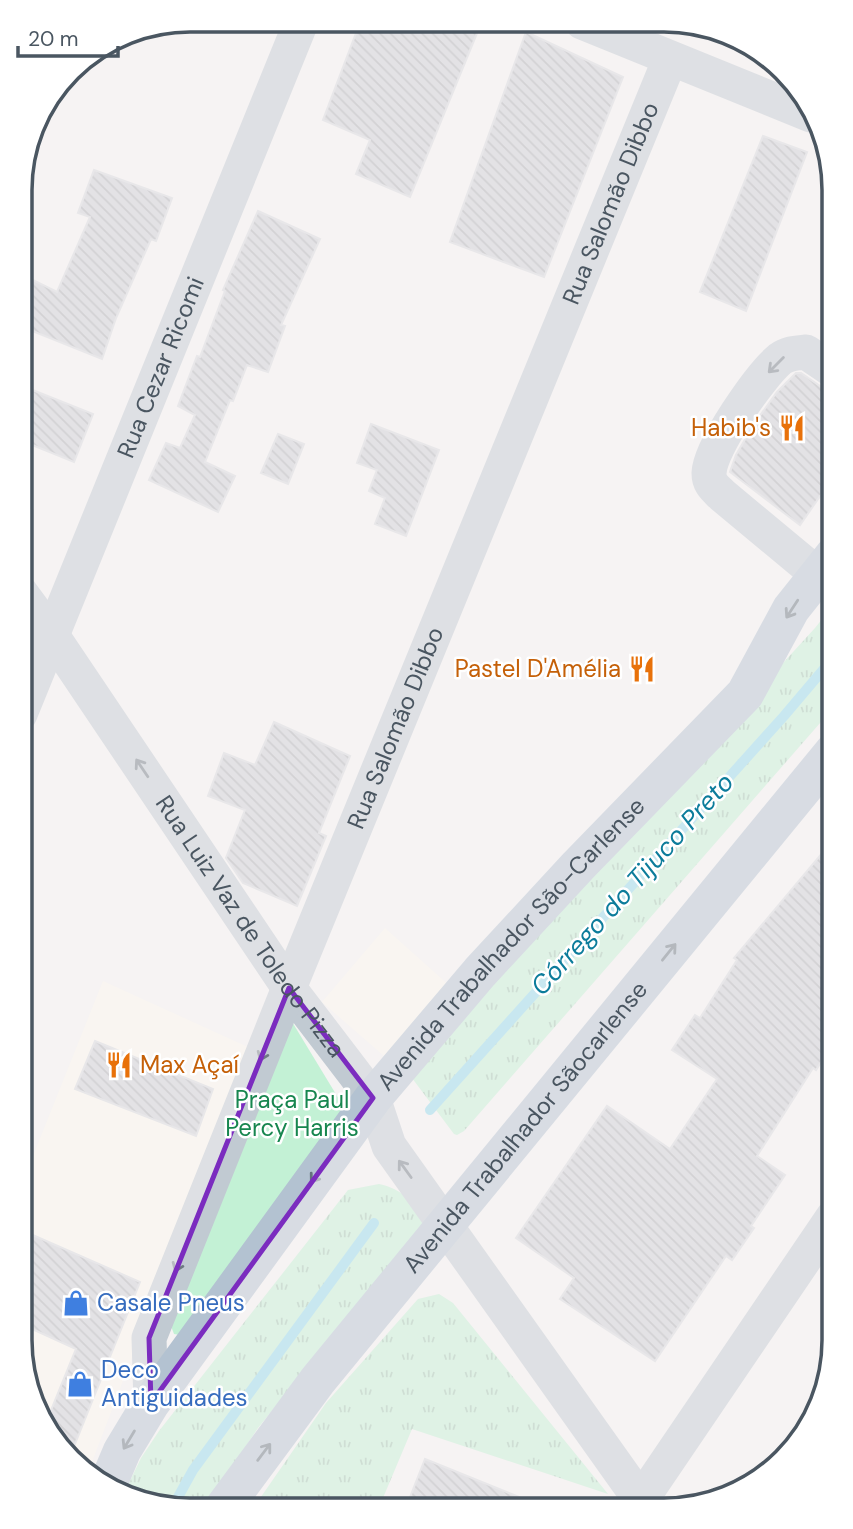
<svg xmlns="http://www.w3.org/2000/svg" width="853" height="1529" font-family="'DM Sans',sans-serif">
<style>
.commercial{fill:#fdf9ef}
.grass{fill:url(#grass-tufts)}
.green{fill:#c3f1d5}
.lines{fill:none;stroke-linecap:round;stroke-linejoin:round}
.stream{stroke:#90daee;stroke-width:10}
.building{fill:url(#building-back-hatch);stroke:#d7d9de;stroke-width:2}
.minor{stroke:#c1cad2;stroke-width:35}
.major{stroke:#b3c2d1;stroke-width:38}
.oneway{stroke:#6e7983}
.oneway2{stroke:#64717d}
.marked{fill:none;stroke:#7b2cbf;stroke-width:5;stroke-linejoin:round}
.labels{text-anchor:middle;stroke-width:5;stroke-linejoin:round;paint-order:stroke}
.street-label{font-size:24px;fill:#4a5661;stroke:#fff}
.food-label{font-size:24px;fill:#c56008;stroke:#fff;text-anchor:end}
.park-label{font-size:24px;fill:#17864f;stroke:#fff}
.shop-label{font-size:24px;fill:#366cbe;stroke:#fff;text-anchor:start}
.water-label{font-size:26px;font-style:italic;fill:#0c7c9b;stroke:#fff}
.rim{fill:none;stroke:#4a5661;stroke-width:3.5}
</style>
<defs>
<pattern id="grass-tufts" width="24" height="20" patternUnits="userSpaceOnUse" patternTransform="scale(1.75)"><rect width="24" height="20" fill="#c3f1d5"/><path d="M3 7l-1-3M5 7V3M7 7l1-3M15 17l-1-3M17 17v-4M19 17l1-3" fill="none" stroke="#a0c6b0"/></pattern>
<pattern id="building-back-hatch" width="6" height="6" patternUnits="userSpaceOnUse" patternTransform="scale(1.75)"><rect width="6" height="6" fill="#cdcfd5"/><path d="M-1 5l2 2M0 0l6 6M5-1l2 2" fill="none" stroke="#a8abb0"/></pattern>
</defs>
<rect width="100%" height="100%" fill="#f5f3f3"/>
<path class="commercial" d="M385,928L452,988L392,1063L322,1002Z
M103,981L250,1048L87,1475L28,1395L19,1339V1191Z"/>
<path class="grass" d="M834,604V707L464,1131L457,1135L454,1134L412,1078L523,947L815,628Z
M379,1184C403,1189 412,1202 427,1220L258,1428L205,1508H167L125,1491L141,1458L159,1431L348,1190Z
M439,1294L453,1303L608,1494L412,1429L380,1505L254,1507L326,1403L418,1299Z"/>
<path class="green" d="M283,1007L348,1114L186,1336L174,1334L166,1313Z"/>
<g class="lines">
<path class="stream" d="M430,1110L784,716L834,657
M172,1508L193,1470L374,1223"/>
</g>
<path class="building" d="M361,20L482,21L410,197L356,174L370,140L323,120Z
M526,32L623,77L544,277L450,242Z
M763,136L807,152L746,311L700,292Z
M94,170L172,198L156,241L151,239L116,318L102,359L20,326L21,274L57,292L90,217L78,213Z
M258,211L320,239L281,325L285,326L268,372L247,365L233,401L230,400L205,462L235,476L218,512L149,480L166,443L180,448L195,415L178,406L197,356L200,357L225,291L223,290Z
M796,373H801L823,388L834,391V476L800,525L730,472L736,455L754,424L777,392Z
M20,385L93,414L74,462L20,440Z
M371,424L439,450L406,536L375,524L385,498L369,491L377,470L357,463Z
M278,434L304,444L288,484L261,473Z
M274,722L350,756L319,833L326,836L297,906L243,883L226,858L245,810L208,796L224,753L255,765Z
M834,839L833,1043L816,1070L813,1068L757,1156L785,1175L751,1226L754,1228L732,1260L726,1256L655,1361L560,1299L574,1278L516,1238L607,1106L670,1149L717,1079L672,1050L695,1015L700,1018L737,960L734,958Z
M95,1041L213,1089L196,1136L75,1089Z
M19,1229L140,1282L71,1454L47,1420L76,1349L19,1323Z
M425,1459L534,1503L407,1505Z"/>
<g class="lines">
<g class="minor">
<path d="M582,22L811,115"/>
<path d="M817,574L722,495C715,488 709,484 709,473C710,447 760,376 780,359C788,353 796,353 806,352L834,371"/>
<path id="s1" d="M20,592L51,634L289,988L373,1098L389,1146L642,1502"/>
<path id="s2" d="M20,714L302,20"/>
<path id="s3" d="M151,1403L149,1338L289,988L670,59"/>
<path d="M641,1500L833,1217"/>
</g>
<g class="major">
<path id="s4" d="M108,1484L122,1451L151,1403L373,1098L480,972L578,866L745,694L791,609L834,555"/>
<path id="s5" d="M224,1507L318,1380L834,751"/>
</g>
</g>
<defs><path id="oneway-shaft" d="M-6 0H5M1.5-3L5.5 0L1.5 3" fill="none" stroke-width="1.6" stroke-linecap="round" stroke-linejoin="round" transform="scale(1.75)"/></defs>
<g class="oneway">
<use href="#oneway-shaft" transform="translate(776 365) rotate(135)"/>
<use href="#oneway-shaft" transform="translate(142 768) rotate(-124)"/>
<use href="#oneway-shaft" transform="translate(264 1051) rotate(112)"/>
<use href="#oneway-shaft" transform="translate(405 1169) rotate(-126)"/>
<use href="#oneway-shaft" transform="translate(179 1262) rotate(112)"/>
</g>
<g class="oneway2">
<use href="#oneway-shaft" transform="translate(792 609) rotate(123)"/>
<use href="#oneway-shaft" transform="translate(669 952) rotate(-51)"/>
<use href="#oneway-shaft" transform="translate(317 1174) rotate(126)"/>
<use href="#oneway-shaft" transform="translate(129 1440) rotate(121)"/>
<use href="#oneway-shaft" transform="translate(264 1452) rotate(-53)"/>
</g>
<path d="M0 0H853V1529H0ZM289,988L373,1098L151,1403L149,1338Z" fill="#f5f3f3" fill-opacity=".55" fill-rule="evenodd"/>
<path class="marked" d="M289,988L373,1098L151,1403L149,1338Z"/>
<defs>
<g id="restaurant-bare" transform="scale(2.1)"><path d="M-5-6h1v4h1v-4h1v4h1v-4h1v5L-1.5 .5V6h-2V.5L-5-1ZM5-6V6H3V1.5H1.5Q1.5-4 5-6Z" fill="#e8710a" stroke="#fff" stroke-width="2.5" paint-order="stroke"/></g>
<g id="shop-bare" transform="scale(2.1)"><path d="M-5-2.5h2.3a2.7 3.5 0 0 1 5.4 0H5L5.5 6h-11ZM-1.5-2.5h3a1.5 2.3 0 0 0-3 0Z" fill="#3f7fe0" stroke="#fff" stroke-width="2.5" paint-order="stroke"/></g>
</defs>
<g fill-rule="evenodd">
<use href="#restaurant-bare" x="792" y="428"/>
<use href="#restaurant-bare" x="642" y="669"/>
<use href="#restaurant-bare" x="119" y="1065"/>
<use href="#shop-bare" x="76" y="1303"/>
<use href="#shop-bare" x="80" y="1384"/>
</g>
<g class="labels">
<g class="street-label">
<text dy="8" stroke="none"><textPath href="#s3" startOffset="1290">Rua Salomão Dibbo</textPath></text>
<text dy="8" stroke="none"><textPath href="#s2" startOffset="374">Rua Cezar Ricomi</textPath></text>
<text dy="8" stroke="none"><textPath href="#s3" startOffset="723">Rua Salomão Dibbo</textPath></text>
<text dy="8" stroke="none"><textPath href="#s1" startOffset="406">Rua Luiz Vaz de Toledo Pizza</textPath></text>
<text dy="8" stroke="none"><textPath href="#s4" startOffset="676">Avenida Trabalhador São-Carlense</textPath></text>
<text dy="8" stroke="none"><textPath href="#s5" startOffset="485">Avenida Trabalhador Sãocarlense</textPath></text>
</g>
<g class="food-label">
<text x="771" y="436">Habib's</text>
<text x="621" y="677">Pastel D'Amélia</text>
<text x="140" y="1073" text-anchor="start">Max Açaí</text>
</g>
<g class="park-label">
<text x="292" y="1108">Praça Paul<tspan x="292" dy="28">Percy Harris</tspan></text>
</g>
<g class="shop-label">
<text x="97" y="1311">Casale Pneus</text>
<text x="101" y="1378">Deco<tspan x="101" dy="28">Antiguidades</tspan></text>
</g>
<g class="water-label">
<text transform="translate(632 884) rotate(-48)" y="9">Córrego do Tijuco Preto</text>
</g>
</g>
<path d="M0 0H853V1529H0ZM190 32H664A158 158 0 0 1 822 190V1340A158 158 0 0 1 664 1498H190A158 158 0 0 1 32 1340V190A158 158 0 0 1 190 32Z" fill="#fff" fill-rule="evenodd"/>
<path class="rim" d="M190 32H664A158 158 0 0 1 822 190V1340A158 158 0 0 1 664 1498H190A158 158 0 0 1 32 1340V190A158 158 0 0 1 190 32Z"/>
<path d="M18 46v10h100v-10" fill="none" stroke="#4a5661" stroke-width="3.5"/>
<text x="28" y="46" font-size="21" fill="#4a5661" stroke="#ffffff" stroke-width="5" paint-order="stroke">20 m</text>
</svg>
